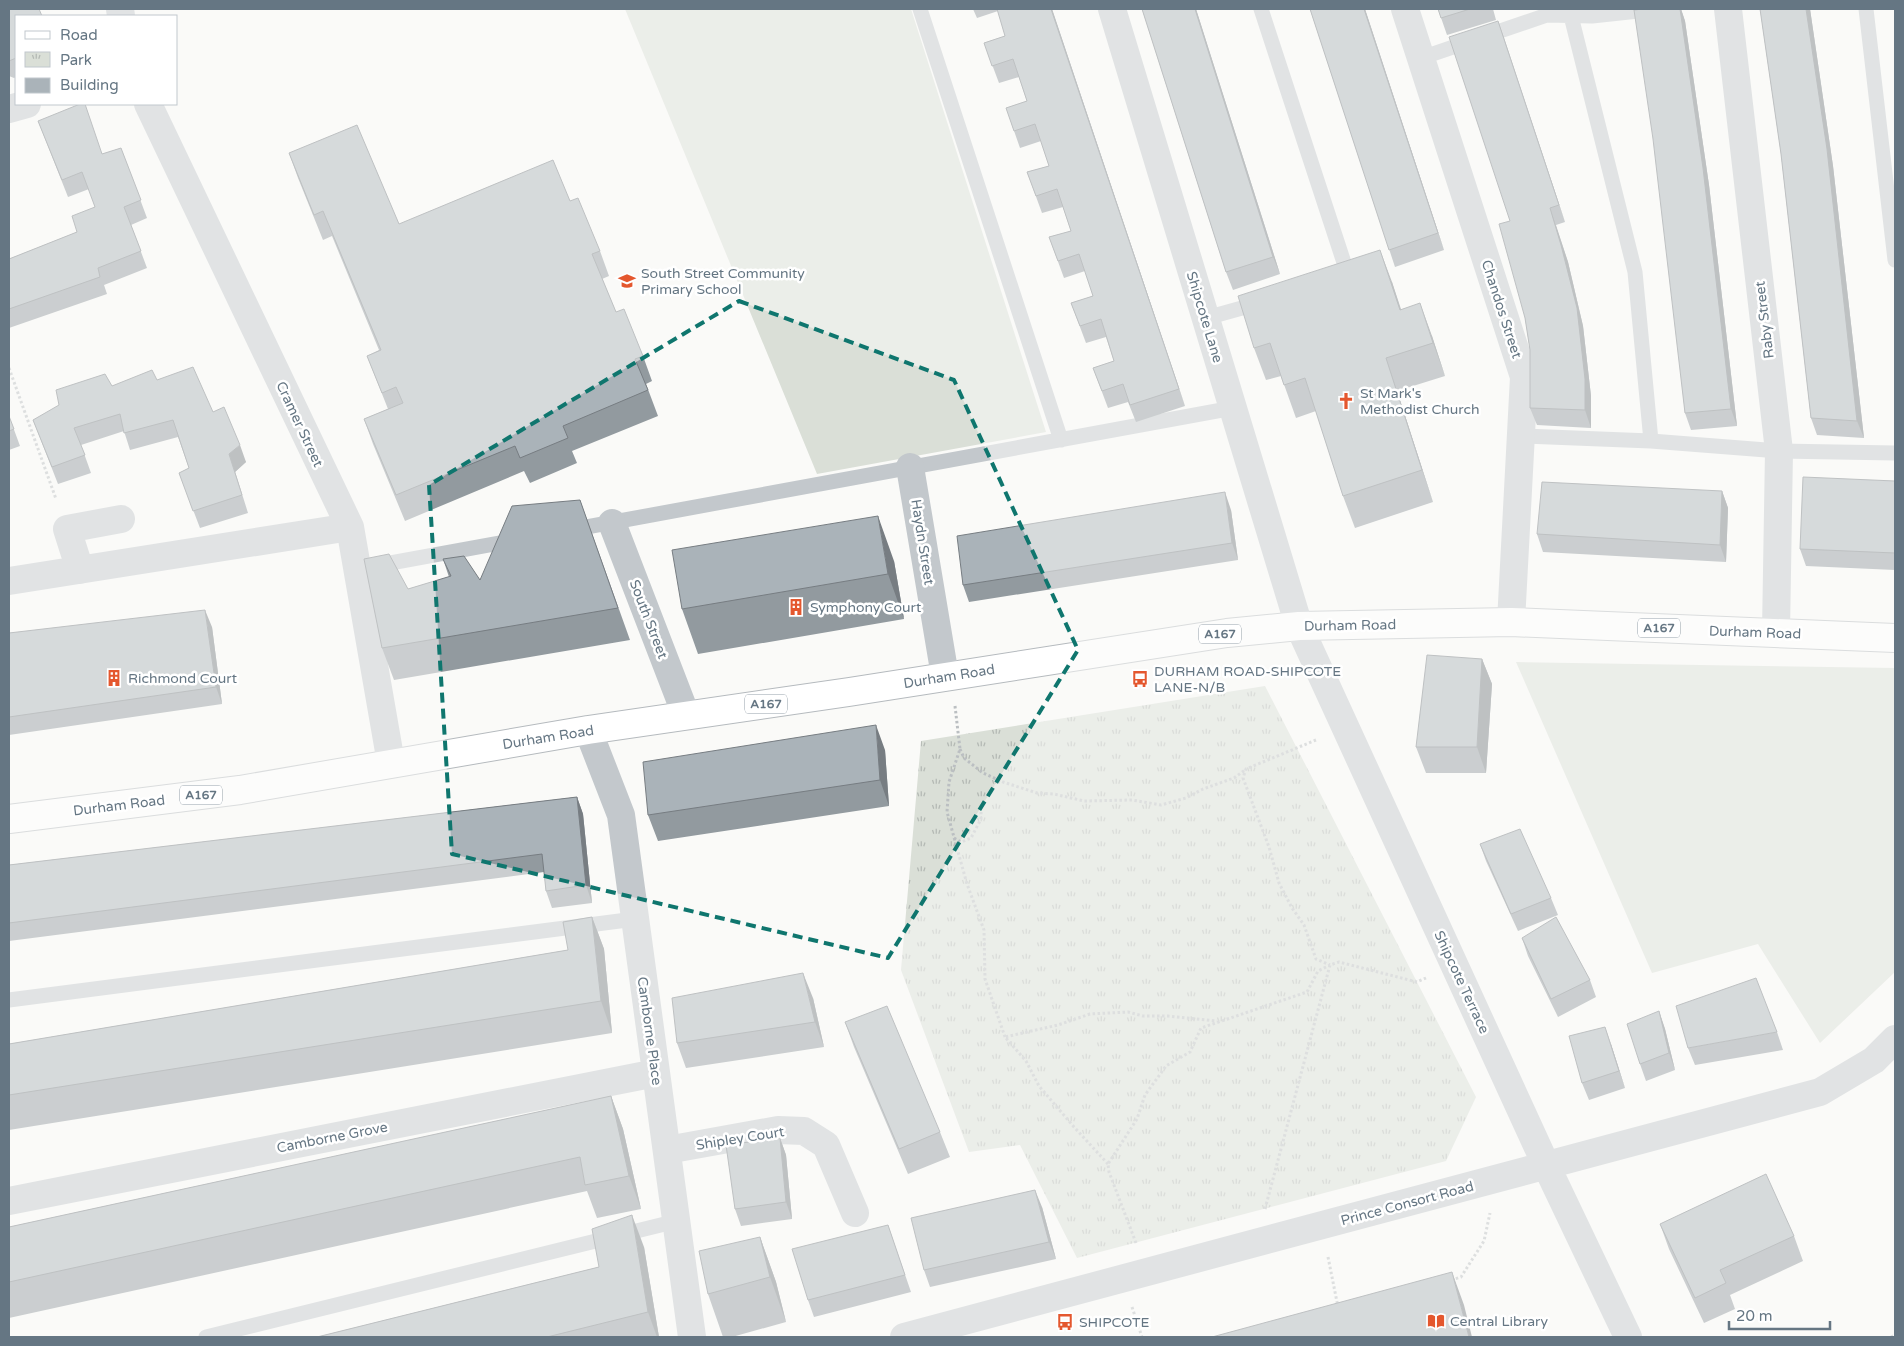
<svg xmlns="http://www.w3.org/2000/svg" width="1904" height="1346" font-family="'Varela Round',sans-serif">
<style>
.green{fill:#dadfd7}
.park{fill:url(#park-tufts)}
.lines{fill:none;stroke-linecap:round;stroke-linejoin:round}
.primary-casing{stroke:#b5babe;stroke-width:30}
.path{stroke:#bbbfc2;stroke-width:3;stroke-dasharray:2.5 2.5;stroke-linecap:butt}
.service{stroke:#c3c8cc;stroke-width:15}
.minor{stroke:#c3c8cc;stroke-width:28}
.tertiary{stroke:#c3c8cc;stroke-width:28}
.primary{stroke:#fff;stroke-width:28}
.wall{fill:#929a9f}
.shaded-wall{fill:#777d82}
.building{fill:#aab3b9;stroke:#777d82}
.marked{fill:none;stroke:#0f766e;stroke-width:4;stroke-dasharray:10 6;stroke-linejoin:round}
.labels{text-anchor:middle;stroke-width:5;stroke-linejoin:round;paint-order:stroke}
.shield{fill:#fff;stroke:#939fa8;stroke-width:1}
.shield-label{font-size:12px;font-weight:bold;fill:#657683}
.poi-label{font-size:14px;fill:#657683;stroke:#fff;text-anchor:start}
.street-label{font-size:14px;fill:#657683;stroke:#fff}
</style>
<defs>
<pattern id="park-tufts" width="24" height="20" patternUnits="userSpaceOnUse" patternTransform="scale(1.25)"><rect width="24" height="20" fill="#dadfd7"/><path d="M3 7l-1-3M5 7V3M7 7l1-3M15 17l-1-3M17 17v-4M19 17l1-3" fill="none" stroke="#b4b9b4"/></pattern>
</defs>
<rect width="100%" height="100%" fill="#fafaf8"/>
<path class="green" d="M625,9H911L1046,432L817,474Z
M1516,662L1895,668V972L1820,1043L1758,944L1652,973Z"/>
<path class="park" d="M1265,686L1476,1097L1446,1161L1077,1258L1020,1145L969,1152L901,970L921,741Z"/>
<g class="lines">
<g class="primary-casing">
<path id="primary" d="M9,819L240,790L588,730L849,692L1227,633L1299,626L1511,622L1895,638"/>
</g>
<path class="path" d="M9,368L56,499
M955,706L960,749L949,782L947,812L967,884L984,930L985,979L1005,1037
M1316,740L1246,769L1243,778L1269,847L1279,883L1292,908L1304,925L1316,959L1330,965
M960,749L964,758L983,773L1003,782L1037,793L1054,794L1084,801L1132,800L1161,805L1186,798L1203,789L1234,778L1245,770
M954,838L961,842L971,838L981,819V812
M1108,1164L1074,1127L1039,1086L1026,1061L1005,1037L1058,1025L1090,1014L1128,1012L1143,1016H1168L1217,1021
M1265,1209L1330,965L1339,962L1417,982L1426,978
M1136,1243L1109,1172L1108,1164L1137,1119L1145,1095L1166,1066L1190,1052L1201,1028L1307,992L1318,971L1330,965
M1328,1257L1338,1307
M1451,1280L1461,1277L1484,1241L1490,1213
M1132,1307L1142,1337
M1891,1337L1895,1335"/>
<path class="service" d="M920,9L1061,440
M1261,9L1349,278L1347,279
M1866,9L1895,260
M1571,16L1635,272L1651,441
M1421,58L1547,15L1592,16L1657,9
M1206,318L1260,303
M1521,436L1651,441L1779,451L1895,453
M570,530L1233,408
M374,566L516,540
M9,1000L635,919
M206,1337L677,1221"/>
<path class="minor" d="M120,9L121,16
M1405,9L1524,377L1511,622
M1728,9L1779,451L1776,632
M148,104L350,527L391,763
M9,109L27,104
M910,467L945,676
M612,523L686,715
M80,570L67,529L121,519
M9,581L350,527
M588,730L621,815L692,1337
M667,1150L778,1130L804,1131L826,1145L855,1213
M9,1201L656,1073"/>
<path class="tertiary" d="M1112,9L1299,626L1546,1165L1628,1337
M904,1337L1820,1092L1874,1060L1895,1039"/>
<use href="#primary" class="primary"/>
</g>
<path class="wall" d="M9,9L16,16V77L14,78L9,76Z
M973,9H1052L1185,406L1136,422L1128,402L1108,408L1093,368L1114,361L1106,337L1086,343L1071,303L1093,296L1085,271L1064,278L1049,237L1071,231L1063,207L1042,213L1027,172L1049,166L1041,141L1020,148L1006,108L1027,101L1019,77L999,83L984,43L1005,36L998,11L977,18Z
M1142,9H1196L1280,274L1233,290L1226,272Z
M1310,9H1365L1444,250L1395,267Z
M1438,9H1493L1496,20L1447,35Z
M1643,9H1681L1685,21L1709,185L1737,426L1691,430L1685,413Z
M1760,9H1810L1833,166L1864,438L1817,435L1811,418L1781,154Z
M1498,21L1565,222L1556,225L1568,262L1583,326L1591,396V428L1537,425L1530,408V350L1510,221Z
M38,121L102,154L121,148L147,218L131,225L147,268L104,285L107,294L9,328V259L77,232L95,207L89,189L68,197Z
M289,153L399,224L570,201L600,251L609,276L602,279L616,312L643,356L652,381L646,384L658,416L572,451L577,463L530,483L524,471L405,521L373,444L364,419L388,409L367,356L379,350L332,236L323,240L298,178Z
M1392,282L1401,309L1432,336L1445,376L1397,391L1433,502L1355,528L1343,496L1316,411L1296,418L1281,376L1266,380L1254,348Z
M157,380L213,412L246,462L235,472L248,513L200,528L179,473L189,468L178,437L130,450L124,431L81,445L91,473L58,484L33,420L112,386Z
M9,416L20,446L9,450Z
M1895,481V570L1806,566L1800,549Z
M1722,491L1728,508L1726,562L1543,552L1537,534Z
M580,500L630,640L394,680L382,648L408,589L449,577L443,559L480,580Z
M1231,510L1238,560L969,602L963,585Z
M894,561L904,619L698,654L682,609Z
M212,627L222,704L9,735V633Z
M1482,659L1492,684L1486,773H1426L1416,747Z
M885,750L889,806L658,841L648,815Z
M577,797L583,814L592,903L552,908L546,891L544,872L9,941V865Z
M1480,844L1551,898L1558,915L1518,931L1486,861Z
M592,917L604,949L612,1033L9,1130V1044L568,950Z
M1522,938L1590,980L1596,997L1558,1017L1528,956Z
M813,998L824,1047L686,1068L677,1043Z
M1659,1011L1665,1029L1675,1070L1646,1081L1640,1064Z
M845,1022L940,1132L950,1157L908,1174L854,1047Z
M1777,1032L1783,1050L1695,1065L1688,1048Z
M1611,1044L1625,1088L1589,1100L1582,1083Z
M611,1096L623,1129L641,1209L597,1218L587,1191L9,1318V1227Z
M780,1138L786,1155L792,1219L741,1226L735,1209Z
M1042,1207L1056,1259L930,1287L924,1270Z
M1660,1224L1794,1236L1803,1261L1730,1295L1735,1309L1704,1323L1669,1249Z
M888,1225L911,1292L814,1317L808,1300Z
M760,1237L776,1282L786,1322L732,1337H723L708,1294Z
M644,1247L659,1337H317L599,1267Z"/>
<path class="shaded-wall" d="M1051,9H1052L1185,406L1179,389Z
M1195,9H1196L1280,274L1273,257Z
M1364,9H1365L1444,250L1438,233Z
M1680,9H1681L1685,21L1709,185L1737,426L1731,409Z
M1806,9H1810L1833,166L1864,438L1857,421Z
M1498,21L1504,38L1565,222L1559,205Z
M1550,208L1568,262L1583,326L1591,396V428L1585,410Z
M1380,250L1392,282L1411,342L1400,310Z
M1420,303L1432,336L1445,376L1433,343Z
M1386,358L1397,391L1433,502L1422,470Z
M240,445L246,462L235,472L248,513L229,454Z
M1722,491L1728,508L1726,562L1720,545Z
M1225,492L1231,510L1238,560L1232,543Z
M878,516L894,561L904,619L888,574Z
M205,610L212,627L222,704L216,687Z
M1482,659L1492,684L1486,773L1477,747Z
M876,725L885,750L889,806L880,780Z
M577,797L583,814L592,903L586,885Z
M592,917L604,949L612,1033L601,1001Z
M803,973L813,998L824,1047L815,1022Z
M1659,1011L1665,1029L1675,1070L1669,1053Z
M1605,1027L1611,1044L1625,1088L1619,1071Z
M611,1096L623,1129L641,1209L629,1176Z
M780,1138L786,1155L792,1219L786,1202Z
M1035,1190L1042,1207L1056,1259L1049,1242Z
M632,1215L644,1247L659,1337H657L648,1312Z
M760,1237L776,1282L786,1322L770,1277Z
M1452,1272L1464,1305L1472,1337H1469Z"/>
<path class="building" d="M9,9H39L42,16H16V58L9,61Z
M997,9H1051L1179,389L1130,405L1123,384L1102,391L1093,368L1114,361L1101,319L1080,326L1071,303L1093,296L1079,254L1058,261L1049,237L1071,231L1057,189L1036,196L1027,172L1049,166L1035,124L1014,131L1006,108L1027,101L1013,59L992,66L984,43L1005,36Z
M1142,9H1195L1273,257L1226,272Z
M1310,9H1364L1438,233L1389,250Z
M1438,9H1470L1441,18Z
M1643,9H1680L1703,168L1731,409L1685,413L1653,139L1634,10Z
M1760,9H1806L1827,149L1857,421L1811,418L1781,154Z
M1498,21L1559,205L1550,208L1561,245L1577,308L1585,379V410L1530,408V350L1525,318L1499,224L1510,221L1449,37Z
M80,104H85L102,154L121,148L141,200L124,207L141,251L98,268L100,277L9,309V259L77,232L72,216L95,207L82,172L62,180L38,121Z
M357,125L399,224L553,160L570,201L578,198L600,251L592,254L616,312L624,309L643,356L635,359L648,390L563,426L568,438L520,458L515,446L396,495L364,419L403,403L396,387L382,393L367,356L381,350L323,211L314,215L289,153Z
M1380,250L1400,310L1420,303L1433,343L1386,358L1422,470L1343,496L1305,378L1284,385L1270,343L1254,348L1238,296Z
M193,367L213,412L224,407L240,445L229,454L242,495L193,511L179,473L189,468L173,420L124,433L120,414L74,428L85,455L52,467L33,420L59,405L56,390L105,374L112,386L152,370L157,380Z
M9,416L14,429L9,431Z
M1803,477L1895,481V553L1800,549Z
M1542,482L1722,491L1720,545L1537,534Z
M1225,492L1232,543L963,585L957,536Z
M580,500L618,608L382,648L364,559L389,554L408,589L451,576L443,559L464,556L480,580L512,506Z
M878,516L888,574L682,609L672,550Z
M205,610L216,687L9,717V633Z
M1427,655L1482,659L1477,747H1416Z
M876,725L880,780L648,815L643,762Z
M577,797L586,885L546,891L542,854L9,923V865Z
M1520,829L1551,898L1511,914L1480,844Z
M592,917L601,1001L9,1095V1044L568,950L563,922Z
M1556,917L1590,980L1551,999L1522,938Z
M803,973L815,1022L677,1043L672,998Z
M1756,978L1777,1032L1688,1048L1676,1006Z
M887,1006L940,1132L899,1149L845,1022Z
M1659,1011L1669,1053L1640,1064L1627,1024Z
M1605,1027L1619,1071L1582,1083L1569,1036Z
M611,1096L629,1176L585,1185L580,1157L9,1282V1227Z
M780,1138L786,1202L735,1209L726,1145Z
M1766,1174L1794,1236L1720,1270L1726,1283L1695,1298L1660,1224Z
M1035,1190L1049,1242L924,1270L911,1218Z
M632,1215L648,1312L547,1337H317L599,1267L592,1229Z
M888,1225L905,1275L808,1300L792,1249Z
M760,1237L770,1277L708,1294L699,1251Z
M1452,1272L1469,1337H1212Z"/>
<path d="M0 0H1904V1346H0ZM739,301L954,380L1078,650L888,958L452,854L429,485Z" fill="#fafaf8" fill-opacity=".55" fill-rule="evenodd"/>
<path class="marked" d="M739,301L954,380L1078,650L888,958L452,854L429,485Z"/>
<defs>
<g id="school-bare" transform="scale(1.35)"><path d="M0-5L7-2L0 1L-7-2ZM-4 1L0 2.5L4 1V4Q0 6-4 4Z" fill="#e4572e" stroke="#fff" stroke-width="2.5" paint-order="stroke"/></g>
<g id="church-bare" transform="scale(1.35)"><path d="M-1.2-6h2.4v3.5h3.3v2.4h-3.3V6h-2.4V-.1h-3.3v-2.4h3.3Z" fill="#e4572e" stroke="#fff" stroke-width="2.5" paint-order="stroke"/></g>
<g id="building-bare" transform="scale(1.35)"><path d="M-4-6H4V6H1V3H-1V6H-4ZM-2.5-4.3h1.7v1.8h-1.7ZM.8-4.3h1.7v1.8H.8ZM-2.5-1h1.7V.8h-1.7ZM.8-1h1.7V.8H.8Z" fill="#e4572e" stroke="#fff" stroke-width="2.5" paint-order="stroke"/></g>
<g id="bus-bare" transform="scale(1.35)"><path d="M-5-6H5V4H4V6H2V4H-2V6H-4V4H-5ZM-3.5-4V0h7V-4ZM-3.5 1.2v1.5H-2V1.2ZM2 1.2v1.5H3.5V1.2Z" fill="#e4572e" stroke="#fff" stroke-width="2.5" paint-order="stroke"/></g>
<g id="library-bare" transform="scale(1.35)"><path d="M-6-4Q-3-5.5-.7-3.5V5Q-3 3-6 4ZM6-4Q3-5.5 .7-3.5V5Q3 3 6 4Z" fill="#e4572e" stroke="#fff" stroke-width="2.5" paint-order="stroke"/></g>
</defs>
<g fill-rule="evenodd">
<use href="#school-bare" x="627" y="281"/>
<use href="#church-bare" x="1346" y="401"/>
<use href="#building-bare" x="796" y="607"/>
<use href="#building-bare" x="114" y="678"/>
<use href="#bus-bare" x="1140" y="679"/>
<use href="#library-bare" x="1436" y="1321"/>
<use href="#bus-bare" x="1065" y="1322"/>
</g>
<g class="labels">
<g class="shield">
<rect x="1638" y="618.5" width="42" height="19" rx="4"/>
<rect x="1199" y="624.5" width="42" height="19" rx="4"/>
<rect x="745" y="694.5" width="42" height="19" rx="4"/>
<rect x="180" y="785.5" width="42" height="19" rx="4"/>
</g>
<g class="shield-label">
<text x="1659" y="632">A167</text>
<text x="1220" y="638">A167</text>
<text x="766" y="708">A167</text>
<text x="201" y="799">A167</text>
</g>
<g class="poi-label">
<text x="641" y="278">South Street Community<tspan x="641" dy="16">Primary School</tspan></text>
<text x="1360" y="398">St Mark's<tspan x="1360" dy="16">Methodist Church</tspan></text>
<text x="810" y="612">Symphony Court</text>
<text x="1154" y="676">DURHAM ROAD-SHIPCOTE<tspan x="1154" dy="16">LANE-N/B</tspan></text>
<text x="128" y="683">Richmond Court</text>
<text x="1450" y="1326">Central Library</text>
<text x="1079" y="1327">SHIPCOTE</text>
</g>
<g class="street-label">
<text transform="translate(1502 309) rotate(72)" y="5">Chandos Street</text>
<text transform="translate(1205 317) rotate(73)" y="5">Shipcote Lane</text>
<text transform="translate(1764 320) rotate(-97)" y="5">Raby Street</text>
<text transform="translate(300 424) rotate(65)" y="5">Cramer Street</text>
<text transform="translate(923 542) rotate(81)" y="5">Haydn Street</text>
<text transform="translate(649 619) rotate(69)" y="5">South Street</text>
<text transform="translate(1350 625) rotate(-1)" y="5">Durham Road</text>
<text transform="translate(1755 632) rotate(2)" y="5">Durham Road</text>
<text transform="translate(949 676) rotate(-9)" y="5">Durham Road</text>
<text transform="translate(548 737) rotate(-9)" y="5">Durham Road</text>
<text transform="translate(119 805) rotate(-7)" y="5">Durham Road</text>
<text transform="translate(1462 982) rotate(65)" y="5">Shipcote Terrace</text>
<text transform="translate(650 1031) rotate(82)" y="5">Camborne Place</text>
<text transform="translate(332 1137) rotate(-11)" y="5">Camborne Grove</text>
<text transform="translate(740 1138) rotate(-9)" y="5">Shipley Court</text>
<text transform="translate(1407 1203) rotate(-15)" y="5">Prince Consort Road</text>
</g>
</g>
<rect width="1904" height="1346" fill="none" stroke="#657683" stroke-width="20"/>
<rect x="15" y="15" width="162" height="90" fill="#ffffff" stroke="#c1c8cd"/>
<rect x="25" y="31" width="25" height="8" fill="#ffffff" stroke="#c1c8cd"/>
<text x="60" y="40" font-size="15" fill="#657683">Road</text>
<rect x="25" y="52" width="25" height="15" fill="url(#park-tufts)" stroke="#c1c8cd"/>
<text x="60" y="65" font-size="15" fill="#657683">Park</text>
<rect x="25" y="78" width="25" height="15" fill="#aab3b9" stroke="#c1c8cd"/>
<text x="60" y="90" font-size="15" fill="#657683">Building</text>
<path d="M1729 1321v8h101v-8" fill="none" stroke="#657683" stroke-width="2.5"/>
<text x="1736" y="1321" font-size="15" fill="#657683" stroke="#ffffff" stroke-width="4" paint-order="stroke">20 m</text>
</svg>
